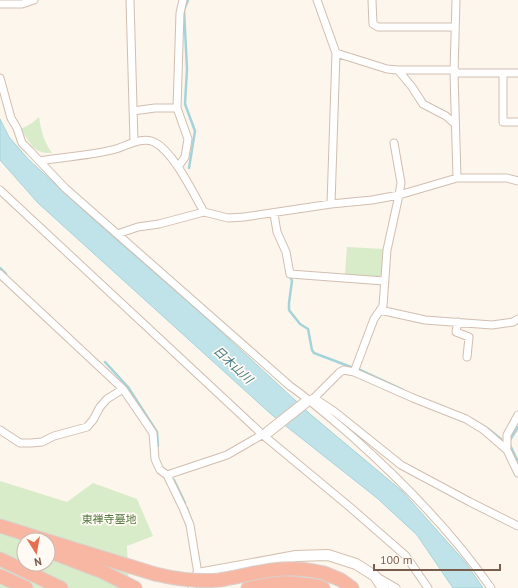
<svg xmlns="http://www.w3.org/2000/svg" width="518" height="588" font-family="'PT Sans','Noto Sans JP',sans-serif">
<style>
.green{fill:#d8ecc9;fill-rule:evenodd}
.water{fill:#bfe3e8;stroke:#a5d3da}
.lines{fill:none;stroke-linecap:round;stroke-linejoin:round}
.stream{stroke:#a5d3da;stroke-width:2.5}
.street-casing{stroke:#d1beb0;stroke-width:9}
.secondary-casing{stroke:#d6c0b0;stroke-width:12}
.highway-casing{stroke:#dad1cd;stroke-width:15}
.street{stroke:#fff;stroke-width:7}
.secondary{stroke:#fff;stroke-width:10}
.highway{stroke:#f7b7a3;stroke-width:13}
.highway-bridge-casing{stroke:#dad1cd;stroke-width:15;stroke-linecap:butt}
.highway-bridge{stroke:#f7b7a3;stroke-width:13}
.labels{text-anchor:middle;stroke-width:3.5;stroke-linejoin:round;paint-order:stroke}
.park-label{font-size:11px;fill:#537a41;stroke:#fffaf3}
.water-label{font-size:12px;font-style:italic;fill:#437c86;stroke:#fffaf3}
</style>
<rect width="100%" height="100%" fill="#fdf6ec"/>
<path class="green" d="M39,117C41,130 44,142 52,153C33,154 30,143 21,129L32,123Z
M347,247L384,249L382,274L378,278L345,274Z
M0,481L67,502L93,483L137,499L153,536L127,546L129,588H0ZM24,540H48V564H24Z"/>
<path class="water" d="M0,119L9,137L28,159L94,220L203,315L310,414L402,491L466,563L483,588H453L417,535L377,498L272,415L38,203L0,160Z"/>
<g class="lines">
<path class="stream" d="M188,0L184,10L187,69L185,104L195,131L189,168
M0,268L6,274
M290,276L292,281L289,303V310L300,324L308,329L312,350L314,353L351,367
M105,362L128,387L157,432L158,446
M360,370L403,390
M472,419L487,428L501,439
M510,440L518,427
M510,445L518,462
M174,480L185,503
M187,508L192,524"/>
<g class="street-casing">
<path id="street" d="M130,0L134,142
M317,0L336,53L331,204
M372,0L373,24L378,27H455
M456,0L454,73L457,178
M0,4H22L34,0
M336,53L387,69L398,70L412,87L423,104L446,116L455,124
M398,70H455
M454,73H518
M503,73V122H518
M0,78L11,118L17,128L22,143L30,151L65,188L290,386C313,402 334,421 356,440C406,485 453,533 491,588
M133,111L155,108H177
M40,161C66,156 94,156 119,148C130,144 143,137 154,142C174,152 193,193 204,212
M178,167L185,157L188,139L177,108L180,13L183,0
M0,190L263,435L351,508L406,556L428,588
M274,214L277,232L286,252L290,274L384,281
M117,234L138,227L159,224L204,212L228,218L244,217L331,204L372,200L399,195L457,178H507L518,181
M0,274L123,389L153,433L155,459L160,470L167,475L183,508L190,525L198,574L192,588
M380,310L425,320L492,325L513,322L518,319
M458,322L456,332L469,337L467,357
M354,372L374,319L383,306L387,250L399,195L401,183L394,143
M314,398L335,412L401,465L470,502L518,526
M306,402L314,398L340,372L344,370L354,372L413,398L466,419L484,430L507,450L518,473
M0,430L20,443H31L42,442L54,436L87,427L93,420L100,407L107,399L123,389
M507,450V435L518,415
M167,475L227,455L265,433
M377,577L396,588"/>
</g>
<g class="secondary-casing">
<path id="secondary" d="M268,432L306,402
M198,574L296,556L328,555L356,564L375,576L383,588"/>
</g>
<g class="highway-casing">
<path id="highway" d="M0,526L45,540
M48,541L155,574
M48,551L103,572L135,588
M0,559L61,588
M324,573L341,580L352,588
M0,576L26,588
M248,588C268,581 287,581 308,585C313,585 319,586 323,588"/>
</g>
<use href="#street" class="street"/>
<use href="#secondary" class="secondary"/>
<use href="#highway" class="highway"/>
<g class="highway-bridge-casing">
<path id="highway-bridge" d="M155,574C176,579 198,582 219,580C240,577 261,570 282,569C297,568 310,570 324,573"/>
</g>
<use href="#highway-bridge" class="highway-bridge"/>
</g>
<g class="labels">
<g class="park-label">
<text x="109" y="523">東禅寺墓地</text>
</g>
<g class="water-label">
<text transform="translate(233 365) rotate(43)" y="4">日木山川</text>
</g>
</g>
<g transform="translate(36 552) rotate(169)"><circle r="19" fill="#fffaf3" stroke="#cabbb1"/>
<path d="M0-3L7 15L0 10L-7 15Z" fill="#e76f51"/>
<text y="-6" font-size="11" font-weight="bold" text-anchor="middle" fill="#7a5c4d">N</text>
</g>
<path d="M374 564v6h126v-6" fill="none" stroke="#7a5c4d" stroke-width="2"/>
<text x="380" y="564" font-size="12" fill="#7a5c4d" stroke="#fffaf3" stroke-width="3" paint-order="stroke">100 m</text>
</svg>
